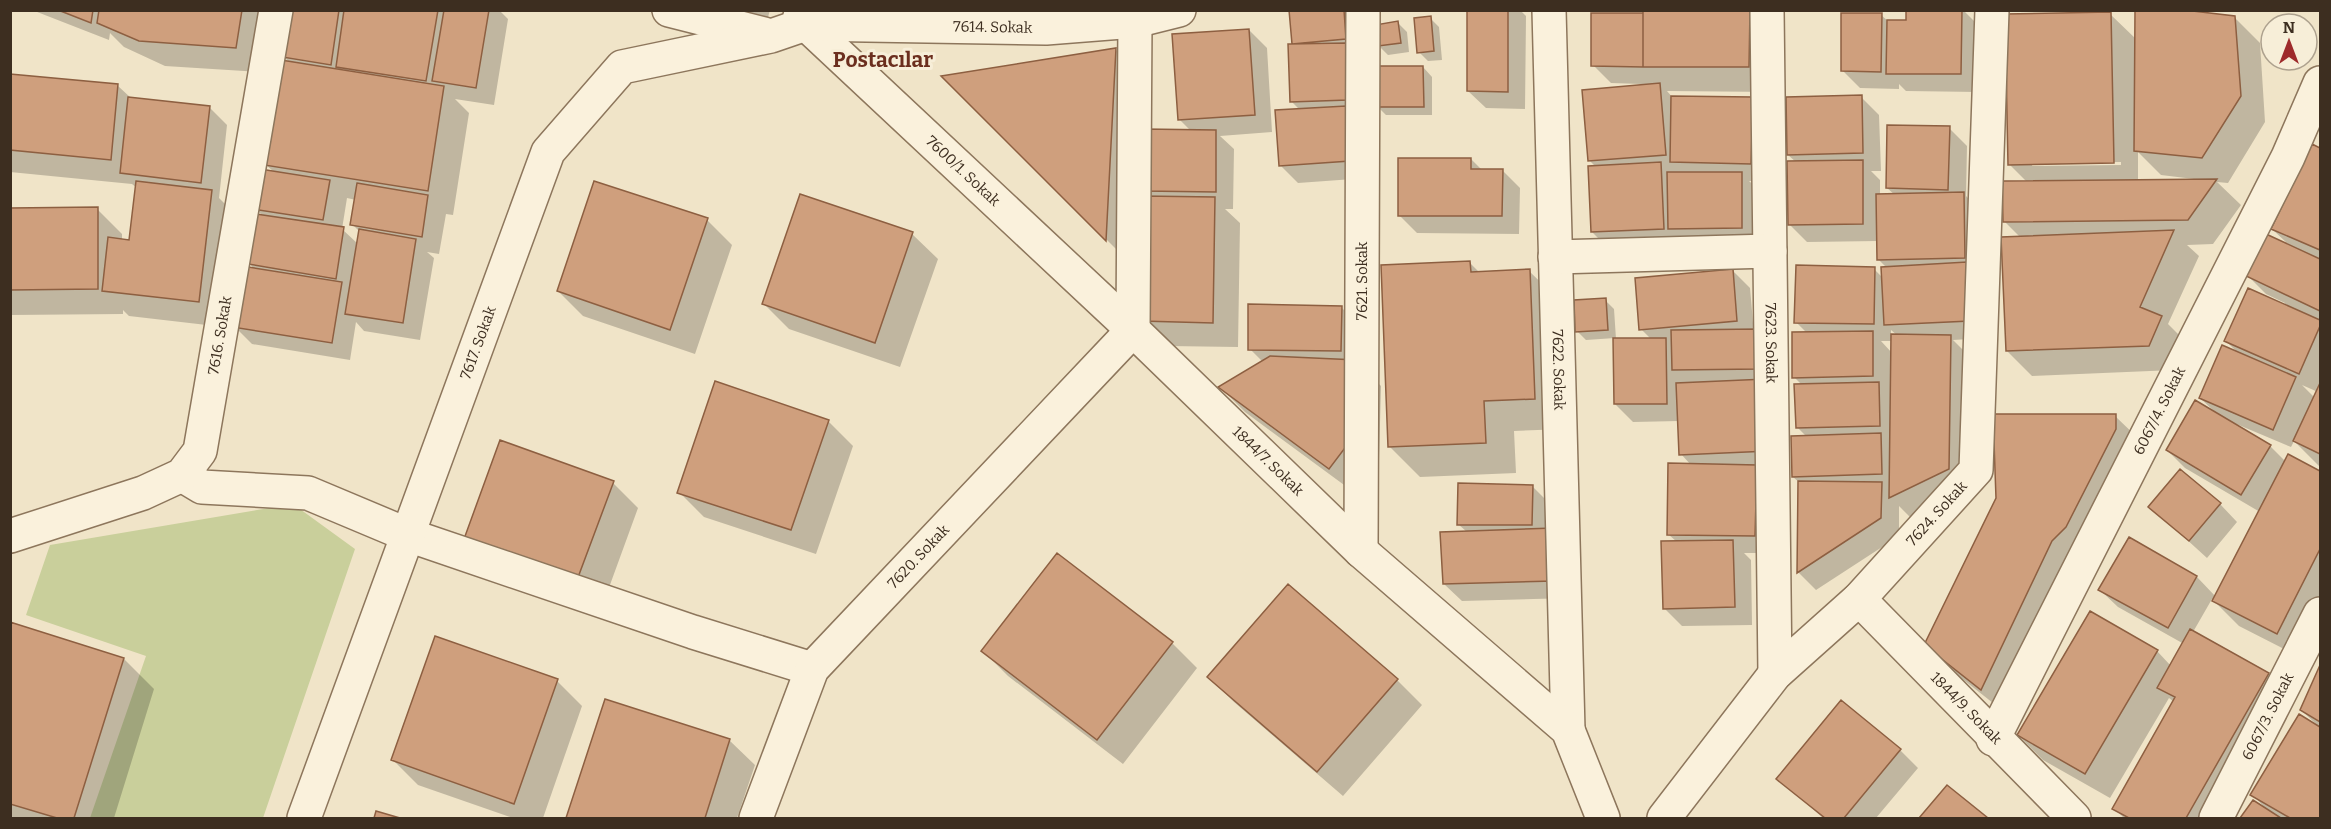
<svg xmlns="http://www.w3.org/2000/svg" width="2331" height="829" font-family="Bitter,serif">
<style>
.park{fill:#c9cf9b}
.shadow{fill:#0003;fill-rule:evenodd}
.building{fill:#cf9f7d;stroke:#8d5f41;stroke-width:1.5}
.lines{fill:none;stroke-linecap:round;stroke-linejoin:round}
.minor-casing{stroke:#8d765c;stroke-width:36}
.minor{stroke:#faf1dc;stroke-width:33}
.labels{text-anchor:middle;stroke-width:6;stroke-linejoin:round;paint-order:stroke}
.street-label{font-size:15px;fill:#3d2e20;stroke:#f7eed8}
.district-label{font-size:21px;font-weight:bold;fill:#6b2e1e;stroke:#f7eed8}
</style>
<rect width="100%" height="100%" fill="#f0e4c8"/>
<path class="park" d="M293,504L355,549L263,818H90L146,656L26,615L50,545Z"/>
<path class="shadow" d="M32,10H272L260,72L165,66L124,47L110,33L109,40Z
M291,10H499L508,19L494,105L455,99L469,113L453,215L446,214L439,254L427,252L434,258L420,340L364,331L356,322L350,360L252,344L234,326L255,270L249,263L263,216L255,208L274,172L265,164L290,63L283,56ZM347,198L356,200L352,224L360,232L358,244L342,229Z
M732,10H770L767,21Z
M1300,10H1347L1367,178L1298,183L1280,165L1300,110L1291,101L1296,46L1294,43Z
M1469,10H1520L1526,16L1525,109L1486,108L1468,91Z
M1644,10H1767L1774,92L1667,91L1673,98L1752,99L1768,181H1749L1760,191V246L1610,250L1592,232L1596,167L1589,160L1641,86V84L1611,83L1593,65L1644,14Z
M1907,10H1963L1979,26L1978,92L1906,91L1899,84V89L1860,88L1842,70L1881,15L1888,21H1907Z
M2110,14L2137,40L2235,18L2260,43L2265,122L2228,183L2217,182L2241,205L2213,244L2187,245L2199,256L2168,324L2186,342L2174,370L2032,376L2007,351L2020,237L2004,221L2028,183L2010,165ZM2138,152L2161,175L2194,179V181L2138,182ZM2121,162V165L2032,166V163Z
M1430,18L1439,27L1442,60L1428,61L1419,52Z
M1398,23L1407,32L1409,52L1388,55L1379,46Z
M1249,30L1267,48L1272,132L1220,136L1234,149L1233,209H1225L1240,223L1238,347L1168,346L1142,321L1144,190L1191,131L1179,119Z
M1115,49L1140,74L1130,263L944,77Z
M1423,67L1432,77V115H1386L1377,106Z
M10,75L118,86L131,98L209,107L227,125L219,198L237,216L224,327L129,316L123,310V314L10,315V210L97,209L122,234V241L130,242L137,188L132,184L10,172Z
M1861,97L1879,115L1881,171H1871L1880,180V195H1895L1887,188L1949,128L1967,146L1966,196L1981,211L1987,338L1953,340L1975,362L1973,495L1915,522L1899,506V536L1816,590L1798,572L1800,483L1793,477L1807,437L1798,428L1802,385L1794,377L1808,334L1796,322L1874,269L1883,278L1887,268L1878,259V241L1807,242L1789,224L1796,162L1788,155ZM1891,330L1898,336H1891ZM1881,341H1892V353Z
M2313,146L2320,149V467L2294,441L2291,447L2234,423L2233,424L2270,446L2286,462L2289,456L2320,472V622L2302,658L2239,626L2212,599L2193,632L2268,674L2293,699L2225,818H2124L2114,808L2174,702L2169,698L2110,798L2043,760L2018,735L2157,651L2171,666L2184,644L2118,607L2100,590L2129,539L2197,577L2216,597L2260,512L2185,468L2167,450L2215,412L2200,398L2239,354L2226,341L2284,306L2285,303L2266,294L2248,276L2290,246L2272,229ZM2302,385L2318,392L2315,398Z
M1471,159L1482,170H1502L1520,188L1519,234L1417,233L1399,215Z
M800,196L912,234L938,259L900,367L789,329L764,304Z
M707,220L732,245L695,354L583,316L558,291Z
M1470,263L1480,273L1529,271L1560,301L1565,429L1514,431L1516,473L1420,477L1389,446Z
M1732,270L1750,288L1773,553H1744L1751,560L1752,625L1682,626L1664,608L1677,542L1668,534L1691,465L1681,454L1679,421L1633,422L1615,404V338L1586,340L1577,331L1605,300L1614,309L1616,339H1651L1641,329Z
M1341,307L1359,325L1358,363L1381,386L1379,461L1355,493L1245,412L1220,387L1263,362L1250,349Z
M2115,416L2141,441L2007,714L1951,670L1926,645Z
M828,421L853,446L816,554L704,517L679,492Z
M613,483L638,508L603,604L491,564Z
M1532,486L1550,504L1572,598L1462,601L1444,584L1467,532L1458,524Z
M2220,504L2237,522L2207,558L2150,506Z
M1288,586L1397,680L1422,705L1343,796L1234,702L1209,677Z
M10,624L124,659L154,689L114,818H10Z
M1172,643L1197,668L1123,764L1008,676L983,651Z
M2320,669V818H2242L2253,802L2264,807L2252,794L2316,724L2301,710Z
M557,681L582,706L543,818H513L418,785L393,760Z
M606,701L729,740L755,765L737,818H568Z
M1841,702L1900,750L1918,768L1876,818H1823L1778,778Z
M1947,787L1985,818H1921Z"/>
<path class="building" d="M58,10H93L91,23Z
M99,10H242L236,48L139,41L97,23Z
M289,10H339L331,65L282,57Z
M344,10H438L426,81L336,67Z
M444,10H489L476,88L432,81Z
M1289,10H1344L1346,39L1292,44Z
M1467,10H1508V92L1467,91Z
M1643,10H1750L1749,67H1643Z
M1906,10H1962L1961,74H1886L1887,20H1906Z
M2135,10H2184L2235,16L2241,96L2202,158L2134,151Z
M2111,12L2114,163L2008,165L2005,14Z
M1591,13H1643V67L1591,66Z
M1841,13H1882L1881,72L1841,71Z
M1431,16L1434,51L1417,53L1414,18Z
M1398,21L1401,43L1378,46L1375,25Z
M1249,29L1255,115L1178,120L1172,34Z
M1346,43L1348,100L1290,102L1288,44Z
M1116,48L1106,241L941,76Z
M281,60L444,86L428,191L264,165Z
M1375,66H1423L1424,107H1375Z
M10,74L118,84L111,160L10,150Z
M1660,83L1666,155L1588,161L1582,90Z
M1862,95L1863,153L1787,155L1786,97Z
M1671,96L1753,97L1751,164L1670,162Z
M128,97L210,106L201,183L120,173Z
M1346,106L1350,161L1279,166L1275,110Z
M1887,125L1950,126L1948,190L1886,188Z
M1143,129L1216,130V192L1143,191Z
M2312,144L2320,148V250L2271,229Z
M1398,158H1471V169H1503L1502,216H1398Z
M1863,160V224L1788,225L1787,161Z
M1661,162L1664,229L1591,232L1588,166Z
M260,169L330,180L323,220L253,209Z
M1667,172H1742V228L1668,229Z
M2217,179L2188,220L2003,222L2002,181Z
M136,181L212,190L199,302L102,291L108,237L129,240Z
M594,181L708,218L670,330L557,291Z
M357,183L428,195L422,237L350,225Z
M1964,192L1965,258L1877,260L1876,194Z
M800,194L913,232L875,343L762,304Z
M1142,196L1215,197L1213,323L1141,321Z
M98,207V289L10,290V208Z
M256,214L344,227L336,279L248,264Z
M359,229L416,239L403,323L345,314Z
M2174,230L2140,307L2162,316L2149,346L2006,351L2001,237Z
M2266,234L2320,259V311L2246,276Z
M1470,261L1471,272L1530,269L1535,399L1484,401L1486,443L1388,447L1381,265Z
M1967,262L1970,321L1884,325L1881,267Z
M1796,265L1875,267L1874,324L1794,323Z
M242,266L342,282L332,343L232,327Z
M1733,269L1737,321L1639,330L1635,278Z
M2248,288L2320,320V326L2299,374L2224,341Z
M1606,298L1608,330L1575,332L1574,300Z
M1248,304L1342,306L1341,351L1248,350Z
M1760,329V369L1672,370L1671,330Z
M1873,331V376L1792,378V332Z
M1891,334L1951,335L1949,469L1889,498Z
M1613,338H1666L1667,404H1614Z
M2222,345L2296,377L2273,430L2199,398Z
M1270,356L1357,360L1354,436L1329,469L1218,387Z
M1766,379L1769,451L1679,455L1676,383Z
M715,381L829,420L791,530L677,493Z
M1879,382L1880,426L1796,428L1794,384Z
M2320,383V454L2293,441Z
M2195,400L2271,445L2241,495L2166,450Z
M1993,414H2116V429L2066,527L2052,541L1981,690L1924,645L1996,498Z
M1881,433L1882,474L1792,477L1791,436Z
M500,440L614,481L577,580L464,539Z
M2288,454L2320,471V549L2277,634L2212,601Z
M1668,463L1757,465L1755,536L1667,535Z
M2180,469L2221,503L2189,541L2148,507Z
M1798,481L1882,482L1881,518L1797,573Z
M1458,483L1533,485L1532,525H1457Z
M1553,528L1554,581L1443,584L1440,532Z
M2129,537L2197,576L2168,628L2098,590Z
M1733,540L1735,607L1663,609L1661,541Z
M1057,553L1173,642L1097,740L981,651Z
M1288,584L1398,679L1317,772L1207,677Z
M2090,611L2158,650L2085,774L2017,735Z
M10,622L124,658L74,818H57L10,804Z
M2190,629L2269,673L2186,818H2129L2112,809L2175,697L2157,688Z
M435,636L558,679L514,804L391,760Z
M2320,665V722L2300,710Z
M605,699L730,739L705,818H566Z
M1841,700L1901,749L1844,818H1825L1776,779Z
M2299,714L2320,727V818H2290L2250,795Z
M1947,785L1988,818H1919Z
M2253,800L2281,818H2240Z
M376,811L400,818H374Z"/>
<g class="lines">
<g class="minor-casing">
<g id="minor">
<path d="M669,10L764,34"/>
<path id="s1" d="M1549,10L1568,730"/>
<path id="s2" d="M1767,10L1775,674"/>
<path id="s3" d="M800,16L806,24L1133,330L1361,551L1568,730L1603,818"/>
<path d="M1555,257L1770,251"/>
<path d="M1133,330L1135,21"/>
<path d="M182,475L202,487L308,493L408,535L693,632L812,669"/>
<path id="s4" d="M10,536L143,493L182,475L200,451L276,10"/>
<path id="s5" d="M1361,551L1363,10"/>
<path id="s6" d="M1859,599L2074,818"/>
<path id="s7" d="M1993,739L2288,157L2320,83"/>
<path id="s8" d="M304,818L548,152L622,67L771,36L806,24L1046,28L1135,21L1179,10"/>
<path id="s9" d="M756,818L812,669L1133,330"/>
<path id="s10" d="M1664,818L1775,674L1859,599L1976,470L1992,10"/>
<path id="s11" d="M2216,818L2320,614"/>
</g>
</g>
<use href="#minor" class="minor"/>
</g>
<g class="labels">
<g class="street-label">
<text dy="5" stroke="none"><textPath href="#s8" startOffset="1198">7614. Sokak</textPath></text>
<text dy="5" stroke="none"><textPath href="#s3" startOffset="225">7600/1. Sokak</textPath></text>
<text dy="5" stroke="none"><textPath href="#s5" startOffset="270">7621. Sokak</textPath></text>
<text dy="5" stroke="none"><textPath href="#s4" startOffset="330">7616. Sokak</textPath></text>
<text dy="5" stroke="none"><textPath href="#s2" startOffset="333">7623. Sokak</textPath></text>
<text dy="5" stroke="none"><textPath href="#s8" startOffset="506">7617. Sokak</textPath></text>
<text dy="5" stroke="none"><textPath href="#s1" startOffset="360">7622. Sokak</textPath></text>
<text dy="5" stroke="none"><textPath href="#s7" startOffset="368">6067/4. Sokak</textPath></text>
<text dy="5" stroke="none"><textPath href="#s3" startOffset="646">1844/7. Sokak</textPath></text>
<text dy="5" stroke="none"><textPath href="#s10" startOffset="410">7624. Sokak</textPath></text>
<text dy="5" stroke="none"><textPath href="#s9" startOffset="314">7620. Sokak</textPath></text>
<text dy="5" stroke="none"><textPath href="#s6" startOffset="153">1844/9. Sokak</textPath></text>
<text dy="5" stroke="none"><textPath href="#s11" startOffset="114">6067/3. Sokak</textPath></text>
</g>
<g class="district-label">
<text x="883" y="67">Postacılar</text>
</g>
</g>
<rect width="2331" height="829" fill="none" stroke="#3d2e20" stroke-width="24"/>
<g transform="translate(2289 42)"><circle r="28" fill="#f7eed8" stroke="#ada18e" stroke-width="1.5"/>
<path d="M0-4.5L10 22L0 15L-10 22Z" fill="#9e2a2b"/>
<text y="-9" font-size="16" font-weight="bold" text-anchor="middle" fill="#3d2e20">N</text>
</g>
</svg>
